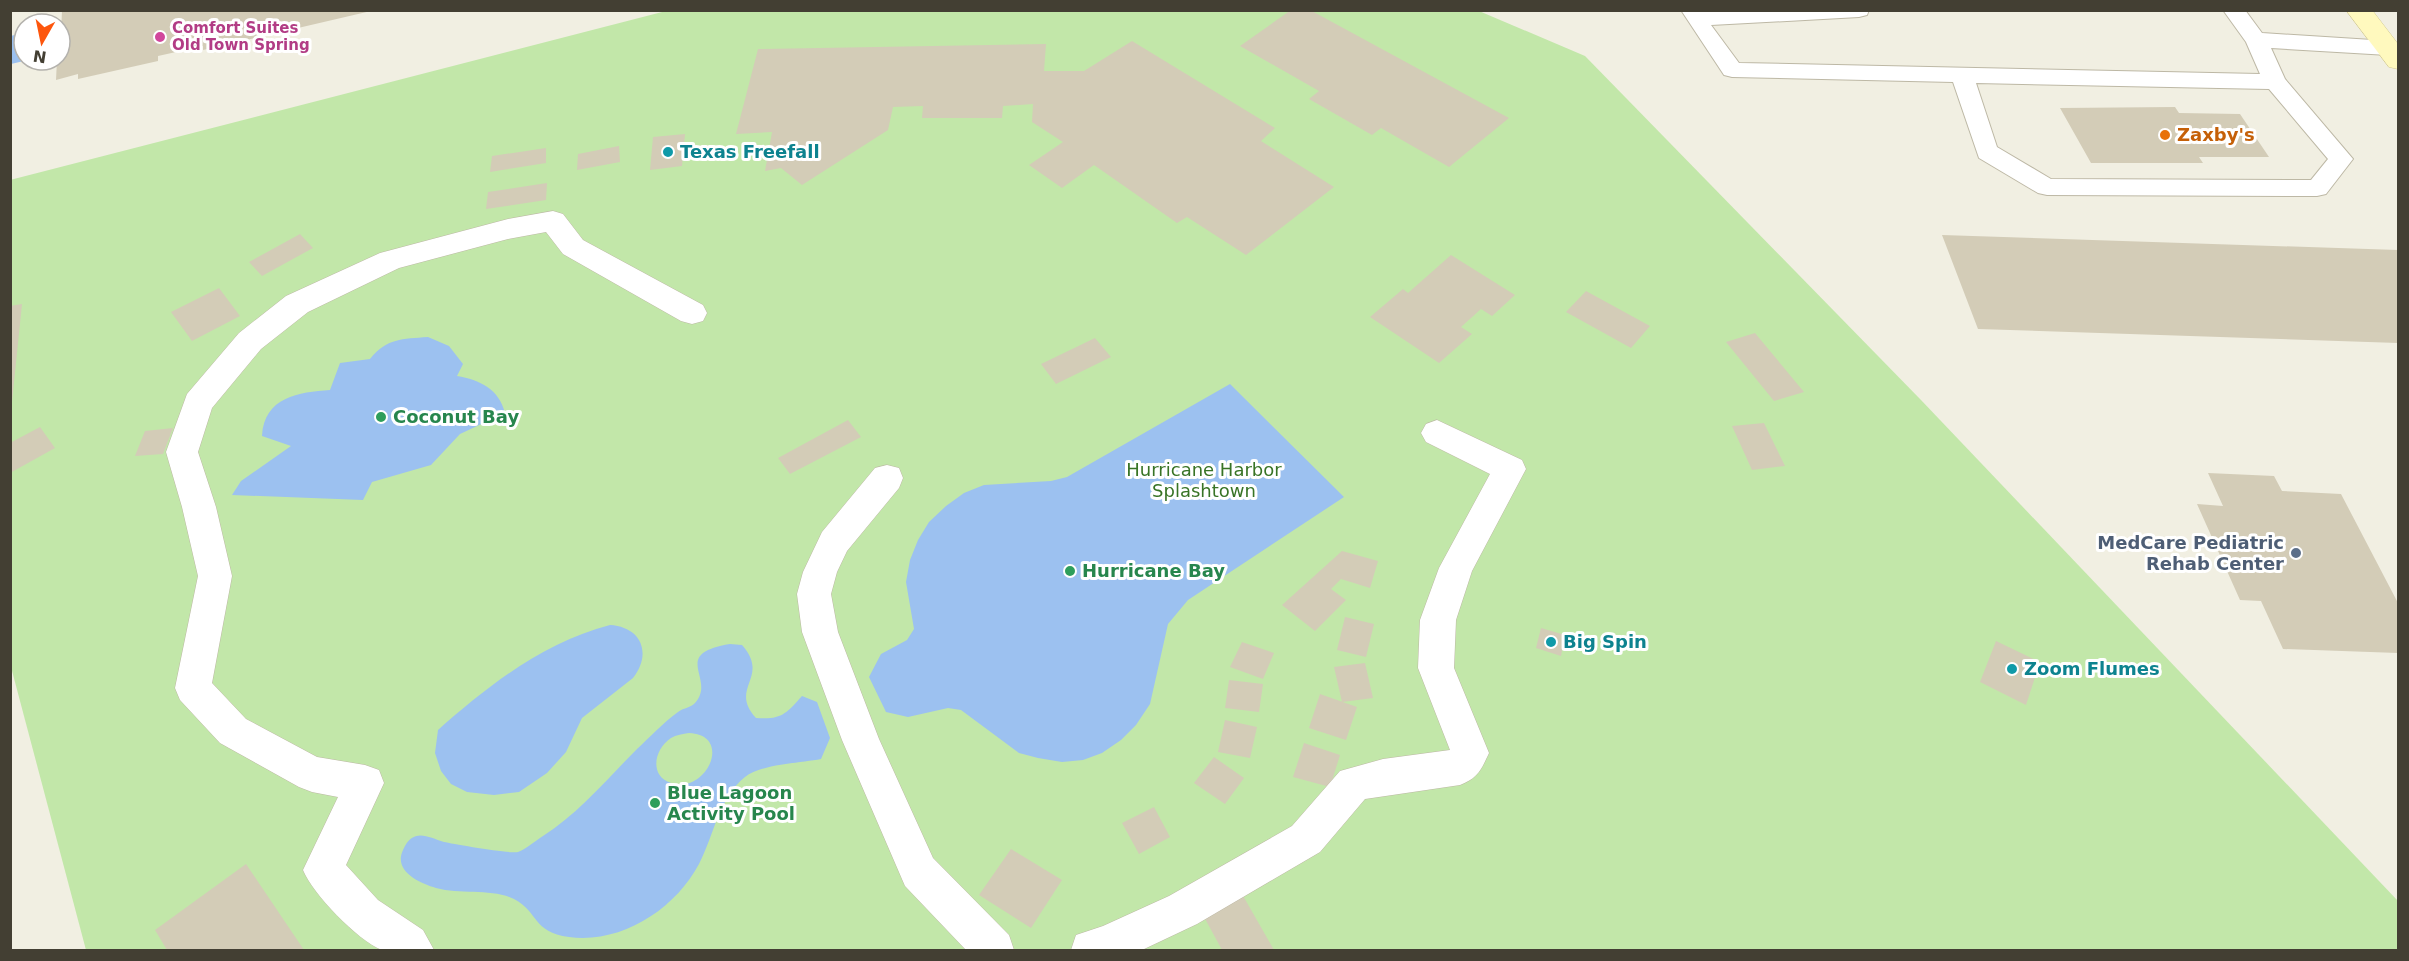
<svg xmlns="http://www.w3.org/2000/svg" width="2409" height="961" font-family="'DejaVu Sans',sans-serif">
<style>
.green{fill:#c2e7a9}
.water{fill:#9cc1f0;fill-rule:evenodd}
.building{fill:#d3ccb7}
.lines{fill:none;stroke-linecap:round;stroke-linejoin:round}
.service-casing{stroke:#bdb8a5;stroke-width:2}
.pedestrian-casing{stroke:#bdb8a5;stroke-width:1}
.secondary-casing{stroke:#d3cb91;stroke-width:1}
.service{fill:#fff;fill-rule:evenodd}
.pedestrian{fill:#fff;fill-rule:evenodd}
.secondary{fill:#fff9be;fill-rule:evenodd}
.hotel-dot{fill:#d1479c;stroke:#fff;stroke-width:2}
.food-dot{fill:#e8710a;stroke:#fff;stroke-width:2}
.culture-dot{fill:#0f9aa8;stroke:#fff;stroke-width:2}
.leisure-dot{fill:#2e9e5b;stroke:#fff;stroke-width:2}
.service-dot{fill:#5c6f8a;stroke:#fff;stroke-width:2}
.labels{text-anchor:middle;stroke-width:6;stroke-linejoin:round;paint-order:stroke}
.far-hotel-label{font-size:15px;font-weight:bold;fill:#b23c85;stroke:#fff;text-anchor:start}
.food-label{font-size:18px;font-weight:bold;fill:#c56008;stroke:#fff;text-anchor:start}
.culture-label{font-size:18px;font-weight:bold;fill:#0d838f;stroke:#fff;text-anchor:start}
.leisure-label{font-size:18px;font-weight:bold;fill:#27864d;stroke:#fff;text-anchor:start}
.park-label{font-size:18px;fill:#387426;stroke:#fff}
.service-label{font-size:18px;font-weight:bold;fill:#4e5e75;stroke:#fff;text-anchor:end}
</style>
<rect width="100%" height="100%" fill="#f1efe2"/>
<path class="green" d="M666,11H1479L1585,56L1921,400L2398,901V950H86L11,667L10,180Z"/>
<path class="water" d="M24,32V60H28L11,64V36Z
M428,337L449,346L463,364L457,376C480,380 499,389 505,413L460,434L431,465L372,482L363,500L232,495L241,481L291,446L262,436C264,397 299,392 330,390L340,363L370,359C387,338 402,339 428,337Z
M1230,384L1344,497L1188,600L1168,624L1150,704L1136,725L1121,740L1102,753L1083,760L1062,762L1038,758L1019,753L961,710L948,708L908,717L886,712L869,677L881,654L907,640L914,629L906,582L910,560L918,540L929,522L946,506L964,493L984,485L1051,481L1067,477Z
M610,625C642,627 652,654 633,678L582,718L566,752L547,773L519,792L494,795L467,792L451,784L441,771L435,753L438,730C489,685 544,642 610,625Z
M730,644L742,645C771,678 728,687 756,718C781,720 786,714 802,696L817,702L830,738L821,759C801,763 761,764 745,777C719,798 714,835 699,864C675,909 622,944 569,937C532,932 539,912 514,899C492,888 461,895 436,888C419,883 393,871 403,850C413,827 428,837 444,842C453,844 511,854 518,852C526,849 535,841 543,836C579,813 607,779 637,749C650,737 664,722 678,712C683,708 690,708 695,703C717,679 669,654 730,644ZM689,733C734,735 706,795 671,783C649,776 654,749 671,738C676,735 683,734 689,733Z"/>
<path class="building" d="M62,10H371V11L203,50V46L158,56V61L78,79V74L56,80L57,60H60Z
M1291,10H1310L1509,118L1449,167L1381,128L1372,135L1309,99L1319,91L1240,46Z
M1132,41L1275,128L1261,141L1334,187L1246,255L1187,217L1177,223L1094,165L1062,188L1029,165L1063,142L1032,122L1033,104L1003,106L1002,118H922L923,106L893,107L888,130L802,185L781,168L765,171L772,132L736,134L758,49L1046,44L1044,71H1084Z
M2175,107L2179,113L2240,114L2269,157H2199L2203,163H2091L2060,108Z
M685,134L682,166L650,170L653,137Z
M619,146L620,162L577,170L578,154Z
M546,148V163L490,172L492,156Z
M547,183L546,200L486,209L488,192Z
M300,234L313,248L262,276L249,262Z
M1942,235L2398,250V343L1978,329Z
M1451,255L1515,295L1492,316L1481,309L1461,327L1472,334L1439,363L1370,317L1403,289L1408,293Z
M219,288L240,316L192,341L171,312Z
M1586,291L1650,326L1631,348L1566,312Z
M22,304L12,402H10V306Z
M1755,333L1804,392L1774,401L1726,342Z
M1095,338L1111,357L1056,384L1041,364Z
M848,420L861,437L790,474L778,458Z
M1764,423L1785,466L1752,470L1732,426Z
M40,427L55,448L10,473V443Z
M173,428L163,454L135,456L145,431Z
M2208,473L2274,476L2282,491L2341,494L2398,603V653L2283,649L2261,601L2240,600L2197,504L2223,506Z
M1342,551L1378,561L1370,588L1341,579L1331,589L1346,600L1315,631L1282,605Z
M1345,617L1374,624L1366,657L1337,650Z
M1541,628L1565,635L1561,656L1536,648Z
M1996,641L2040,662L2026,705L1980,682Z
M1242,642L1274,653L1263,679L1230,667Z
M1365,663L1373,698L1342,702L1334,667Z
M1229,680L1263,684L1259,712L1225,708Z
M1320,694L1357,707L1346,740L1309,728Z
M1225,720L1257,727L1250,758L1218,752Z
M1304,743L1340,755L1330,787L1293,777Z
M1214,757L1244,778L1225,804L1194,783Z
M1154,807L1170,837L1139,854L1122,823Z
M1011,849L1062,880L1031,928L979,895Z
M246,864L304,950H167L155,930Z
M1242,894L1274,950H1222L1203,915Z"/>
<g class="lines">
<g class="service-casing">
<path id="service" d="M1681,10H1869L1867,15L1859,17L1711,25L1739,63L2260,74L2246,42L2223,10H2245L2262,33L2388,41L2396,43L2398,49L2396,53L2388,55L2271,48L2285,79L2353,159L2326,194L2317,196L2047,195L2038,193L1979,158L1953,82L1732,77L1724,75ZM1976,83L2269,89L2328,159L2311,180L2051,179L1997,147Z"/>
</g>
<g class="pedestrian-casing">
<path id="pedestrian" d="M553,211L563,214L583,240L703,305L707,313L703,321L692,324L681,321L563,254L546,232L508,239L399,268L308,312L261,349L212,408L198,452L216,507L232,576L212,683L246,719L317,757L365,765L379,770L384,783L346,865L378,900L423,930L434,950C423,951 391,954 382,950C357,940 313,894 303,870L338,797L312,792L299,787L220,743L180,700L175,688L198,576L182,507L166,452L187,394L239,333L286,296L380,253L508,219Z
M1437,420L1522,460L1526,469L1472,571L1456,620L1454,668L1489,753C1481,770 1478,778 1460,785L1365,799L1320,852L1197,924L1142,950H1071L1076,935L1103,926L1169,896L1292,826L1340,771L1383,759L1450,750L1418,668L1420,620L1439,568L1490,474L1426,442L1421,433L1426,424Z
M887,465L899,468L903,478L899,488L847,551L837,572L831,594L838,632L879,739L933,858L1009,935L1014,950H966L905,886L842,740L802,632L797,594L803,572L822,532L875,468Z"/>
</g>
<g class="secondary-casing">
<path id="secondary" d="M2346,10H2372L2398,44V69L2389,67Z"/>
</g>
<use href="#service" class="service"/>
<use href="#pedestrian" class="pedestrian"/>
<use href="#secondary" class="secondary"/>
</g>
<circle class="hotel-dot" cx="160" cy="37" r="6"/>
<circle class="food-dot" cx="2165" cy="135" r="6"/>
<g class="culture-dot">
<circle cx="668" cy="152" r="6"/>
<circle cx="1551" cy="642" r="6"/>
<circle cx="2012" cy="669" r="6"/>
</g>
<g class="leisure-dot">
<circle cx="381" cy="417" r="6"/>
<circle cx="1070" cy="571" r="6"/>
<circle cx="655" cy="803" r="6"/>
</g>
<circle class="service-dot" cx="2296" cy="553" r="6"/>
<g class="labels">
<g class="far-hotel-label">
<text x="172" y="33">Comfort Suites<tspan x="172" dy="17">Old Town Spring</tspan></text>
</g>
<g class="food-label">
<text x="2177" y="141">Zaxby's</text>
</g>
<g class="culture-label">
<text x="680" y="158">Texas Freefall</text>
<text x="1563" y="648">Big Spin</text>
<text x="2024" y="675">Zoom Flumes</text>
</g>
<g class="leisure-label">
<text x="393" y="423">Coconut Bay</text>
<text x="1082" y="577">Hurricane Bay</text>
<text x="667" y="799">Blue Lagoon<tspan x="667" dy="21">Activity Pool</tspan></text>
</g>
<g class="park-label">
<text x="1204" y="476">Hurricane Harbor<tspan x="1204" dy="21">Splashtown</tspan></text>
</g>
<g class="service-label">
<text x="2284" y="549">MedCare Pediatric<tspan x="2284" dy="21">Rehab Center</tspan></text>
</g>
</g>
<rect width="2409" height="961" fill="none" stroke="#433f33" stroke-width="24"/>
<g transform="translate(42 42) rotate(189)"><circle r="28" fill="#ffffff" stroke="#b4b2ad" stroke-width="1.5"/>
<path d="M0-4.5L10 22L0 15L-10 22Z" fill="#fd560d"/>
<text y="-9" font-size="16" font-weight="bold" text-anchor="middle" fill="#433f33">N</text>
</g>
</svg>
